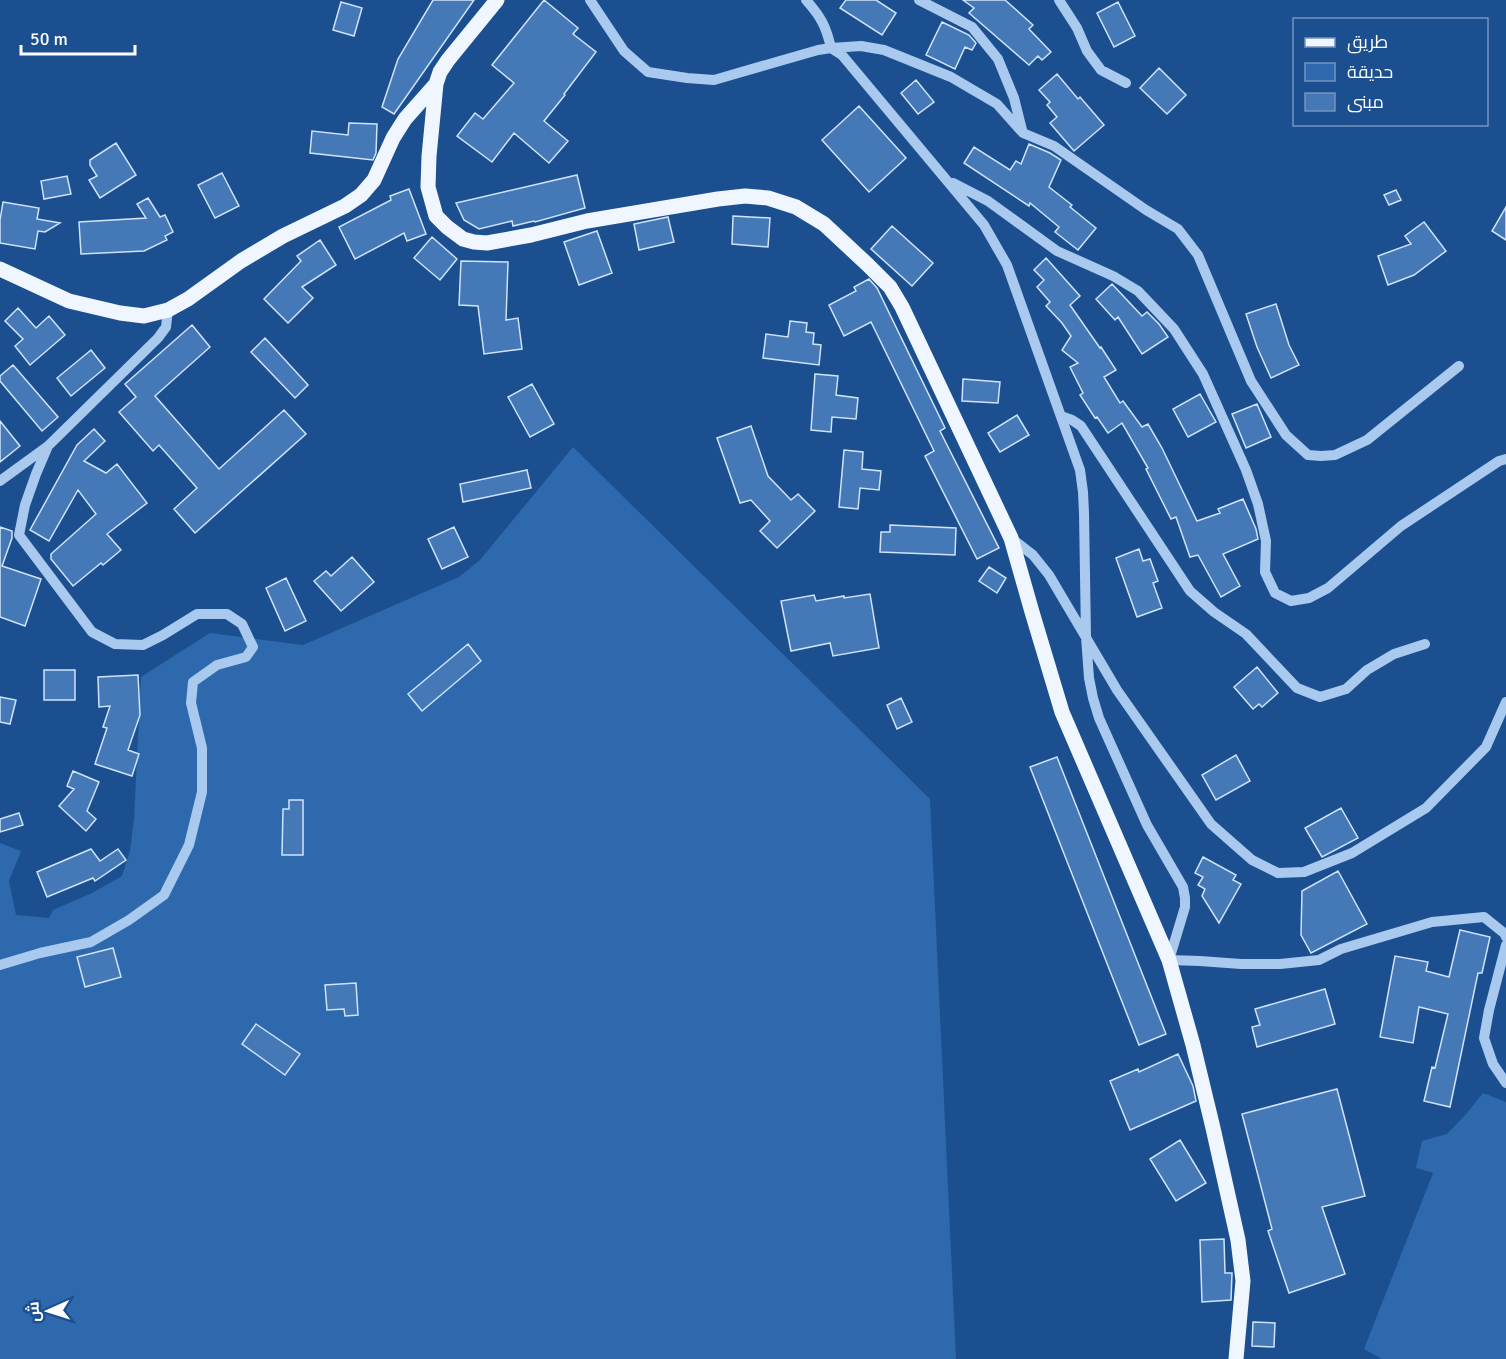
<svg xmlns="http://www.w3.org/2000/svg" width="1506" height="1359" font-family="Signika,Cairo,sans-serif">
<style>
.green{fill:#2e69ad}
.building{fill:#4478b7;stroke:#cfe3fa;stroke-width:1.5}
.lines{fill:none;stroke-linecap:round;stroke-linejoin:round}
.minor{stroke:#a9c9ee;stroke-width:10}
.major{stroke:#f0f6ff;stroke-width:15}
</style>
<rect width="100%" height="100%" fill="#1b4f8f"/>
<path class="green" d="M573,447L930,799L956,1359H0V843L21,851L9,881L16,915L49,918L53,910L92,893L122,876L130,851L134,819L141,677L210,633L303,645L459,577L480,560Z
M1483,1093L1506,1102V1359H1382L1364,1349L1433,1173L1416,1168L1422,1141L1447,1134L1467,1113Z"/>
<path class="building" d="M433,0H474L394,114L382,107L398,59Z
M544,0L578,28L573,34L596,52L564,94L565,95L544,121L568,141L549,163L514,133L492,162L457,136L475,113L483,119L514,83L492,65Z
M846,0H876L896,13L882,35L840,8Z
M963,0H1005L1033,25L1029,29L1051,52L1042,60L1038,56L1029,65L969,13L974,8Z
M341,2L362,8L354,36L333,30Z
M1118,2L1135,36L1114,47L1097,13Z
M942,22L969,35L976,43L972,50L965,47L955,69L926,55Z
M1159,68L1186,95L1167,114L1140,88Z
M1057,74L1078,99L1080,97L1104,125L1074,151L1050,123L1057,117L1047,105L1050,102L1039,90Z
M916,80L934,102L918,114L901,93Z
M859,106L906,158L869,192L822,140Z
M349,123L377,124L376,153L373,160L310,153L312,131L348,135Z
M116,143L136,175L100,198L89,180L97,176L90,165V160Z
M1029,144L1050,153L1061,160L1049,187L1072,205L1070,207L1096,228L1078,250L1055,232L1059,227L1030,203L1029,206L964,163L974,147L1010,170L1016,161L1021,164Z
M222,173L239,206L215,218L198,185Z
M577,175L585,208L535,222L534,221L513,226L512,221L479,229L464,220L456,203Z
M67,176L71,194L44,199L41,181Z
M409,189L426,234L407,241L404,233L355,259L339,227L391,200L390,196Z
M1396,190L1401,200L1389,205L1384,195Z
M148,198L160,217L165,215L173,232L165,236L167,240L144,251L81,254L79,222L146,218L137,204Z
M3,202L39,208L37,219L60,223L45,232L38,231L35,249L0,243V220Z
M1506,207V240L1492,231Z
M733,216L770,218L768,247L732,244Z
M668,217L674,242L639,250L634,224Z
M1424,222L1446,251L1414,275L1388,285L1378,256L1411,244L1405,236Z
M892,226L933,263L912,286L871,249Z
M597,231L612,273L579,285L564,242Z
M432,237L457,259L440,280L414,258Z
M320,240L336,265L302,287L313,298L288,323L264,299L301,261L297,256Z
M1046,258L1080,296L1070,305L1100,348L1101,347L1116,370L1104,377L1120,403L1123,401L1142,427L1148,424L1162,448L1197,521L1220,513L1218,509L1243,499L1256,529L1258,539L1223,554L1240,586L1221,597L1198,555L1190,557L1176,517L1171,519L1146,469L1148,468L1122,423L1108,433L1097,417L1095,418L1080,395L1083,393L1070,367L1078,363L1062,350L1071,336L1062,323L1046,306L1050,302L1037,287L1044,280L1034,270Z
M461,261L508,262L506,320L518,318L522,349L484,354L478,306L459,305Z
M869,279L877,288L945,428L940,431L999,548L977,559L925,456L934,451L871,322L844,336L829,305L856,291L854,287Z
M1112,284L1142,316L1147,312L1159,324L1168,337L1142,354L1118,317L1115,320L1096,299Z
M1276,304L1289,345L1299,365L1271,378L1257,347L1246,314Z
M18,308L36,328L49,316L65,335L30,365L15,346L23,339L5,321Z
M790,321L807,323L806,332L814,333L813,344L821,345L819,365L763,358L766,334L788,337Z
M192,325L210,347L155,396L219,469L284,410L306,434L195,533L174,509L197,488L159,445L153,451L119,412L136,397L125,384Z
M265,338L308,385L295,398L251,352Z
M91,350L105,368L71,396L57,378Z
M13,365L58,417L42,431L0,381V376Z
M815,374L838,376L836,395L858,398L856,419L832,417L831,432L811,430Z
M963,379L1000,382L998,403L962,401Z
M532,384L554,424L530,437L508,397Z
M1200,394L1216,422L1188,437L1173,409Z
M1257,404L1271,437L1246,448L1232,414Z
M1017,415L1029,435L1000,452L988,433Z
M0,421L20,446L0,462Z
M751,426L768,476L791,500L798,494L815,511L777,548L760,531L770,521L751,500L740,503L717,438Z
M94,429L105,441L84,461L106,473L117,464L147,503L107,534L121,550L103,565L101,563L73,586L51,559V554L96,514L78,490L49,541L30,530L77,445Z
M844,450L863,452L862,469L881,471L879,490L860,488L858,509L839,507Z
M527,470L531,488L463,502L460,484Z
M890,525L956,528L955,555L880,552L881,532H890Z
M0,527L12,531V538L2,566L41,579L25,626L0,617Z
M454,527L468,557L442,569L428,539Z
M1139,549L1143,561L1150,559L1158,581L1153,583L1162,608L1137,617L1116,558Z
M352,557L374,582L341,611L314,581L326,571L331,576Z
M989,567L1006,578L997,593L979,581Z
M286,578L306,621L285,631L266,588Z
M870,594L879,648L833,656L830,643L791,651L781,601L814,595L816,601L844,596V598Z
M468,644L481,661L422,711L408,694Z
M1257,667L1278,693L1262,707L1259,704L1253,709L1234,687Z
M44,670H75V700H44Z
M138,675L140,715L128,750L139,754L132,776L95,764L107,728L103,727L110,706L99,707L98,677Z
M0,697L16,700L10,724L0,722Z
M901,698L912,722L897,729L887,705Z
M1236,755L1250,781L1216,800L1202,775Z
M1057,757L1166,1034L1139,1045L1030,767Z
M73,771L99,782L87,811L96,819L86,831L59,806L74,789L67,786Z
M289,800H303V855H282L283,809H289Z
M1341,808L1358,838L1322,857L1305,828Z
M19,813L23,825L0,832V819Z
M91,849L100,861L118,849L126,860L95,881L93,878L47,897L37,872Z
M1203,857L1236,875L1233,880L1241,884L1219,923L1202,896L1205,889L1198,885L1203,877L1195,873Z
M1338,871L1367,924L1311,953L1301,935L1302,891Z
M1460,930L1490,937L1482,973H1478L1450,1107L1424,1101L1432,1067L1435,1068L1448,1014L1419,1007L1413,1043L1380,1037L1395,956L1428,962L1426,971L1449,977Z
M113,948L121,977L85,987L77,957Z
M356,983L358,1015L345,1016L344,1009L327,1010L325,985Z
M1325,989L1335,1024L1257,1047L1252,1027L1260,1025L1255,1009Z
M256,1024L300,1054L285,1075L242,1044Z
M1178,1054L1193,1086L1196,1101L1130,1130L1110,1081L1138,1069L1139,1072Z
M1337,1089L1365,1196L1322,1207L1345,1274L1289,1293L1268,1231L1272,1229L1242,1114Z
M1180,1140L1206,1183L1176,1201L1150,1159Z
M1224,1239L1225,1273H1232L1231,1300L1202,1302L1200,1240Z
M1253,1322L1275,1323L1274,1347L1252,1346Z"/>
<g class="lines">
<path class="minor" d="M590,0L624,51L648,72L687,78L714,80L818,50L831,48L842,55L984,225L1007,265L1080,470L1083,492L1084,513L1086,637L1089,678L1093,698L1099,718L1147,825L1183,887L1185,898V907L1169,960L1200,961L1241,964H1280L1319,960L1341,949L1432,922L1484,917L1504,933L1506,937
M806,0C821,17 826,26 831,48L861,46L884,50L951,77L997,104L1023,133L1054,146L1146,210L1178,229L1198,255L1251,381L1286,435L1308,455L1321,456L1335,455L1367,440L1459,366
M919,0L972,27L998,59L1014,98L1022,130
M1059,0L1077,28L1087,51L1101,70L1126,83
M953,183L988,201L1057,251L1113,276L1138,291L1174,329L1203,374L1246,470L1258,504L1266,541L1265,572L1275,593L1291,601L1309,598L1328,588L1401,526L1499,461L1506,459
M1061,416L1072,420L1081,426L1190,591L1214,612L1246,634L1297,688L1320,697L1346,689L1367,670L1394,654L1425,644
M0,481L48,446L158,338L166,327L168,310
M1011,538L1033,555L1049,575L1117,690L1211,824L1252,860L1278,873L1304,872L1352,853L1426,808L1486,747L1506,702
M1506,945L1489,1010L1484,1038L1493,1064L1506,1083
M0,965L40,953L91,942L129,920L164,895L189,845L202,792V748L191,703L193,682L217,665L246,657L253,647L242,624L227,614H197L163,635L143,645L115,644L92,632L19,535L25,505L36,474L48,446"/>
<path class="major" d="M497,0L448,60L440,72L436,84L429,156L428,187L436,216L447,227L463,239L474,242L487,243L531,235L587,221L718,199L745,196L768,198L796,207L824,224L868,265L890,287L902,307L1011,538L1032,612L1062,712L1169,960L1193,1045L1213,1128L1238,1240L1243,1281L1236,1359
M0,269L69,301L120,313L144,316L168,310L188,299L241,261L283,236L345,206L361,195L374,180L393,138L405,119L436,84"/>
</g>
<rect x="1293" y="18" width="195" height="108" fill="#1b4f8f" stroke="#7695bc" stroke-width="1.5"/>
<rect x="1305" y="38" width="30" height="9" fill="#f0f6ff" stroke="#7695bc" stroke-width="1.5"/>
<text x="1347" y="48" font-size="18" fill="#ffffff">طريق</text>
<rect x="1305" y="63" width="30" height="18" fill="#2e69ad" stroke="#7695bc" stroke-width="1.5"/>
<text x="1347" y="78" font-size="18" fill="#ffffff">حديقة</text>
<rect x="1305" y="93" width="30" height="18" fill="#4478b7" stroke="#7695bc" stroke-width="1.5"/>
<text x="1347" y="108" font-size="18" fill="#ffffff">مبنى</text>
<g transform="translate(48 1311) rotate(267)" stroke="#1b4f8f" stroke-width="4.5" paint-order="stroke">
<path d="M0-4.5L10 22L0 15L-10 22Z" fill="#ffffff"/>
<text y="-9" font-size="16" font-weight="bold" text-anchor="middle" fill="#ffffff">ش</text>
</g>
<path d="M21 45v9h114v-9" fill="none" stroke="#ffffff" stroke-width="3"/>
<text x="30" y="45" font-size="18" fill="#ffffff" stroke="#1b4f8f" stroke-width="4.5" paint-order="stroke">50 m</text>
</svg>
